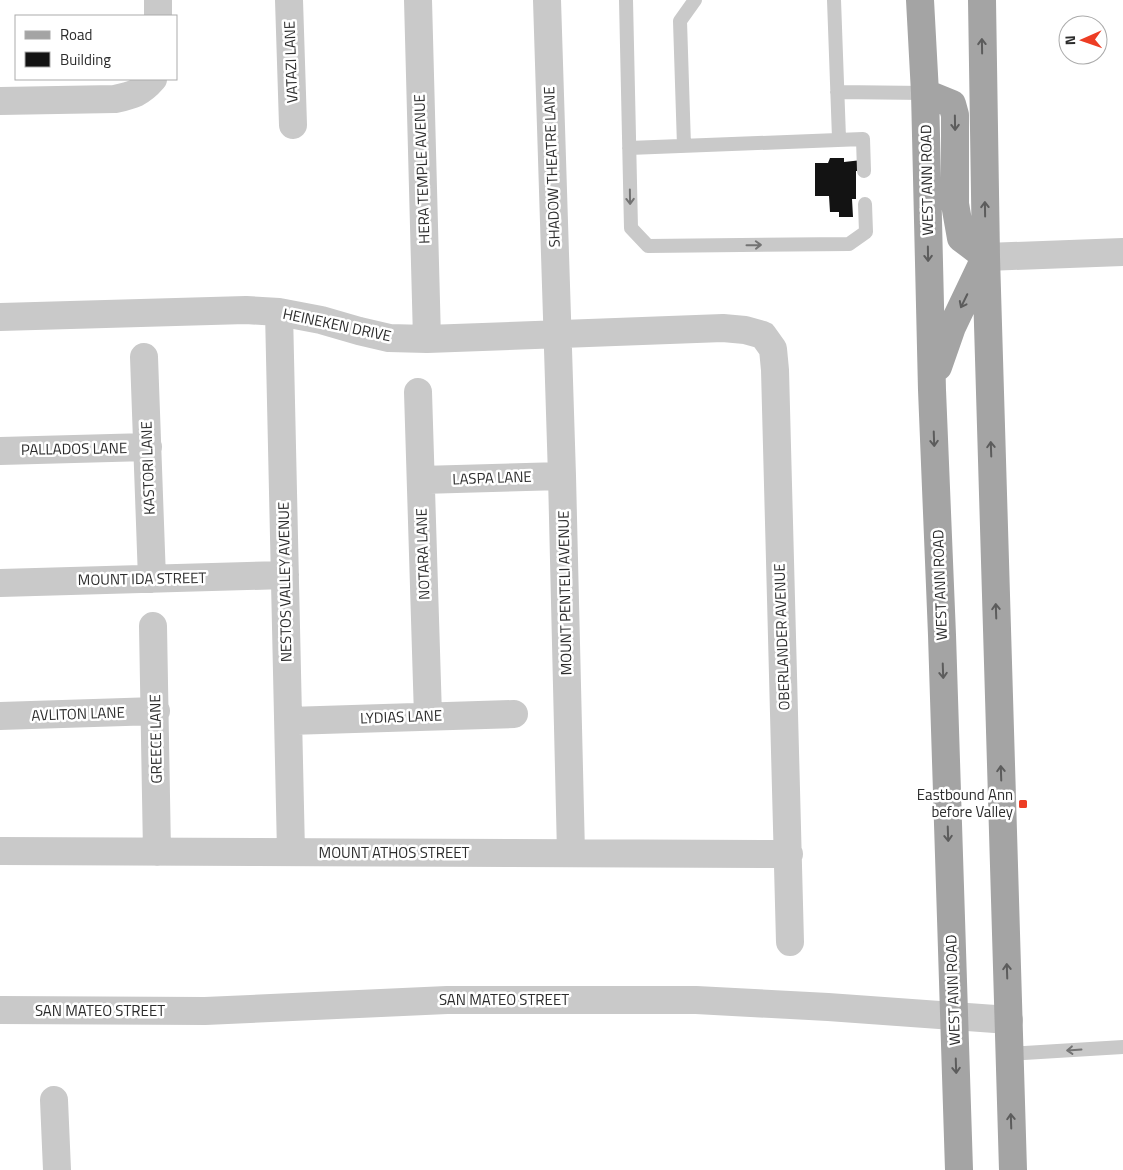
<svg xmlns="http://www.w3.org/2000/svg" width="1123" height="1170" font-family="'Titillium Web',sans-serif">
<style>
.building{fill:#131313}
.lines{fill:none;stroke-linecap:round;stroke-linejoin:round}
.lane{stroke:#c9c9c9;stroke-width:14}
.street{stroke:#c9c9c9;stroke-width:28}
.primary{stroke:#a4a4a4;stroke-width:28}
.oneway{stroke:#5c5c5c}
.oneway2{stroke:#737373}
.poi-dot{fill:#ed3d24;stroke:#fff;stroke-width:2}
.labels{text-anchor:middle;stroke-width:5;stroke-linejoin:round;paint-order:stroke}
.street-label{font-size:15px;fill:#2c2c2c;stroke:#fff}
.poi-label{font-size:15px;fill:#2c2c2c;stroke:#fff;text-anchor:end}
</style>
<rect width="100%" height="100%" fill="#fff"/>
<path class="building" d="M830,158H844V162L862,160V171H856V199H852L853,217H839V212H830L829,196H815V163H828Z"/>
<g class="lines">
<path class="lane" d="M626,0L631,228L648,246L849,244L866,232L865,204
M834,0L839,138
M837,92L925,93
M684,146L680,21L695,0
M629,148L863,139L864,171
M1009,1054L1123,1047"/>
<path class="street" d="M158,0V16
M289,0L293,125
M418,0L427,339
M547,0L562,476L571,853
M0,101L115,99C133,95 141,93 153,79
M986,257L1123,252
M279,312L291,852
M0,317L246,310L279,312L321,320L359,331L389,338L427,339L723,328L745,330L763,335L773,349L775,370L790,942
M144,357L152,579
M418,392L428,716
M0,451L148,447
M421,480L562,476
M0,583L285,575
M153,626L157,852
M0,716L156,711
M289,721L514,714
M0,851L789,854
M0,1010L205,1011L447,1000H696L828,1007L1009,1020
M54,1100L57,1170"/>
<path class="primary" d="M920,0L925,93L932,390L942,635L959,1170
M982,0L986,257L1013,1170
M925,93L952,104L955,115V204L961,238L986,257
M938,367L952,327L983,262"/>
</g>
<defs><path id="oneway-shaft" d="M-6 0H5M1.5-3L5.5 0L1.5 3" fill="none" stroke-width="1.6" stroke-linecap="round" stroke-linejoin="round" transform="scale(1.25)"/></defs>
<g class="oneway">
<use href="#oneway-shaft" transform="translate(982 46) rotate(-91)"/>
<use href="#oneway-shaft" transform="translate(955 123) rotate(89)"/>
<use href="#oneway-shaft" transform="translate(985 209) rotate(-91)"/>
<use href="#oneway-shaft" transform="translate(928 254) rotate(89)"/>
<use href="#oneway-shaft" transform="translate(964 301) rotate(116)"/>
<use href="#oneway-shaft" transform="translate(934 439) rotate(88)"/>
<use href="#oneway-shaft" transform="translate(991 449) rotate(-92)"/>
<use href="#oneway-shaft" transform="translate(996 611) rotate(-92)"/>
<use href="#oneway-shaft" transform="translate(943 671) rotate(88)"/>
<use href="#oneway-shaft" transform="translate(1001 773) rotate(-92)"/>
<use href="#oneway-shaft" transform="translate(948 834) rotate(88)"/>
<use href="#oneway-shaft" transform="translate(1007 971) rotate(-92)"/>
<use href="#oneway-shaft" transform="translate(956 1066) rotate(88)"/>
<use href="#oneway-shaft" transform="translate(1011 1121) rotate(-92)"/>
</g>
<g class="oneway2">
<use href="#oneway-shaft" transform="translate(630 197) rotate(89)"/>
<use href="#oneway-shaft" transform="translate(754 245) rotate(-1)"/>
<use href="#oneway-shaft" transform="translate(1074 1050) rotate(176)"/>
</g>
<rect class="poi-dot" x="1018" y="799" width="10" height="10" rx="2.5"/>
<g class="labels">
<g class="street-label">
<text transform="translate(291 62) rotate(-92)" y="5">VATAZI LANE</text>
<text transform="translate(552 167) rotate(-92)" y="5">SHADOW THEATRE LANE</text>
<text transform="translate(422 169) rotate(-92)" y="5">HERA TEMPLE AVENUE</text>
<text transform="translate(927 180) rotate(-91)" y="5">WEST ANN ROAD</text>
<text transform="translate(337 325) rotate(12)" y="5">HEINEKEN DRIVE</text>
<text transform="translate(74 449) rotate(-1)" y="5">PALLADOS LANE</text>
<text transform="translate(148 468) rotate(-92)" y="5">KASTORI LANE</text>
<text transform="translate(492 478) rotate(-2)" y="5">LASPA LANE</text>
<text transform="translate(423 554) rotate(-92)" y="5">NOTARA LANE</text>
<text transform="translate(142 579) rotate(-1)" y="5">MOUNT IDA STREET</text>
<text transform="translate(285 582) rotate(-91)" y="5">NESTOS VALLEY AVENUE</text>
<text transform="translate(940 585) rotate(-92)" y="5">WEST ANN ROAD</text>
<text transform="translate(565 593) rotate(-91)" y="5">MOUNT PENTELI AVENUE</text>
<text transform="translate(782 637) rotate(-92)" y="5">OBERLANDER AVENUE</text>
<text transform="translate(78 714) rotate(-2)" y="5">AVLITON LANE</text>
<text transform="translate(401 717) rotate(-2)" y="5">LYDIAS LANE</text>
<text transform="translate(156 739) rotate(-91)" y="5">GREECE LANE</text>
<text x="394" y="858">MOUNT ATHOS STREET</text>
<text transform="translate(953 990) rotate(-92)" y="5">WEST ANN ROAD</text>
<text x="504" y="1005">SAN MATEO STREET</text>
<text x="100" y="1016">SAN MATEO STREET</text>
</g>
<g class="poi-label">
<text x="1013" y="800">Eastbound Ann<tspan x="1013" dy="17">before Valley</tspan></text>
</g>
</g>
<rect x="15" y="15" width="162" height="65" fill="#ffffff" stroke="#ababab"/>
<rect x="25" y="31" width="25" height="8" fill="#a4a4a4" stroke="#ababab"/>
<text x="60" y="40" font-size="15" fill="#2c2c2c">Road</text>
<rect x="25" y="52" width="25" height="15" fill="#131313" stroke="#ababab"/>
<text x="60" y="65" font-size="15" fill="#2c2c2c">Building</text>
<g transform="translate(1083 40) rotate(268)"><circle r="24" fill="#ffffff" stroke="#ababab"/>
<path d="M0-4L9 19L0 12L-9 19Z" fill="#ed3d24"/>
<text y="-8" font-size="14" font-weight="bold" text-anchor="middle" fill="#2c2c2c">N</text>
</g>
</svg>
